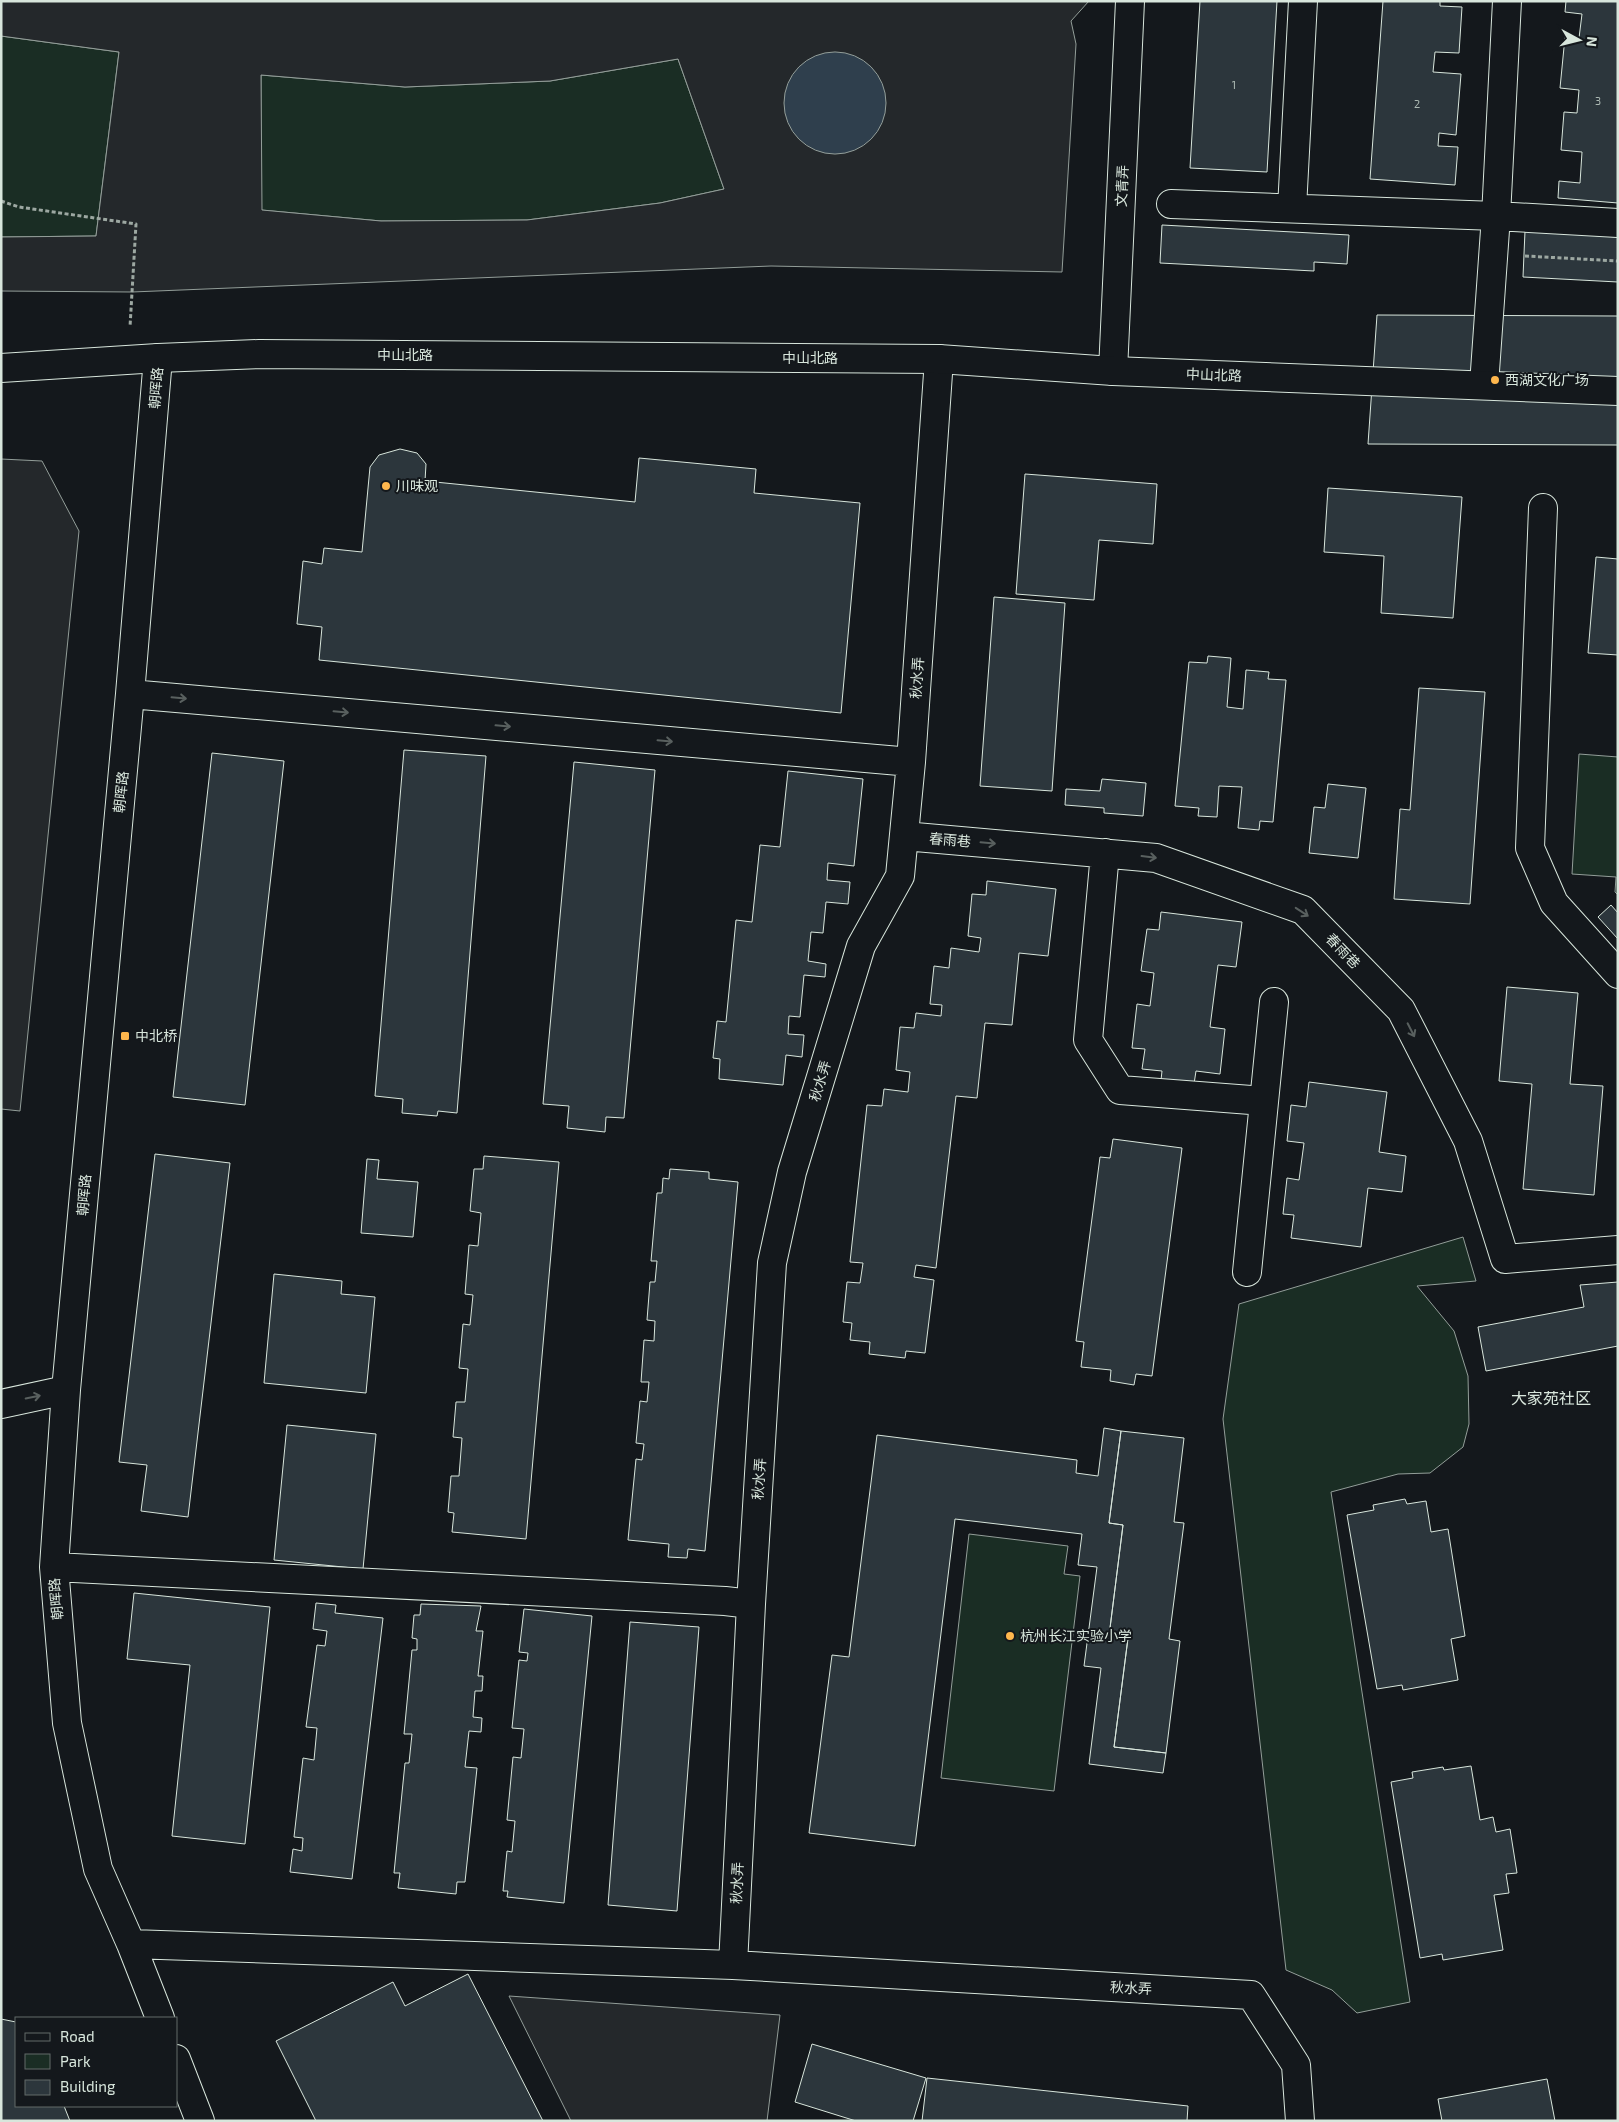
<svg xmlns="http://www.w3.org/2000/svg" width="1619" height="2122" font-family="'Exo 2','Noto Sans SC',sans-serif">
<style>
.green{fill:#1a2d24;stroke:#939e99}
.parking{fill:#24282b;stroke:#939e99;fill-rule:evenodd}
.water{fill:#2f3f4d;stroke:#939e99}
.building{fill:#2c363c;stroke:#d8e6dc}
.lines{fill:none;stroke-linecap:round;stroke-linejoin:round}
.minor-casing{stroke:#d8e6dc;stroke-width:30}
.major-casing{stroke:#d8e6dc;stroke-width:30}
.path{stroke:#9da8a2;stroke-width:3;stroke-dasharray:4 2.5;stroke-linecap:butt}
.minor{stroke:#14181c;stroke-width:28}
.major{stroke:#14181c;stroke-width:28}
.oneway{stroke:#59605f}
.poi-dot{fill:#ffb74d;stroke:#14181c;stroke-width:2}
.labels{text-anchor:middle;stroke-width:4;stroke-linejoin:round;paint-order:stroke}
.number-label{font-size:11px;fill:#adbab4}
.street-label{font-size:14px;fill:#d8e6dc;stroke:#14181c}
.poi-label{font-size:14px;fill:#d8e6dc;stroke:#14181c;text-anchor:start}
.quarter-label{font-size:16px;fill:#d8e6dc;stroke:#14181c}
</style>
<rect width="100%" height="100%" fill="#14181c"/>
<path class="green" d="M1,36L119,52L96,236L1,237Z
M678,59L724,189L660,203L527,220L381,221L261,210V75L405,87L550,81Z
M1579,754L1618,757V895L1615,892L1616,877L1572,874Z
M1463,1237L1476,1281L1417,1286L1454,1331L1468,1376L1469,1424L1463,1447L1430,1473L1398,1474L1331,1492L1410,2002L1357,2013L1332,1990L1286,1970L1223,1419L1239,1304Z
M969,1534L1068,1546L1064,1574L1080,1576L1054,1791L941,1778Z"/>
<path class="parking" d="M1,1H1089L1071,21L1076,44L1062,272L771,266L132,292L1,291V237L96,236L119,52L1,36ZM678,59L724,189L660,203L527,220L381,221L262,210L261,75L405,87L550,81Z
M1,459L42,461L79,531L20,1111L1,1109Z
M509,1996L780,2015L767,2121H571Z"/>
<path class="water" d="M784 103a51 51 0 1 1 102 0a51 51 0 1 1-102 0Z"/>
<path class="building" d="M1200,1H1277L1267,172L1190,168Z
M1383,1H1440V6L1462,7L1459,53L1435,52L1433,72L1461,74L1456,135L1439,133L1438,146L1458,147L1455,185L1370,179Z
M1566,1H1618V203L1558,198L1559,181L1580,183L1582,152L1561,150L1564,112L1577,113L1579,90L1560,88L1565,37L1579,38L1582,14L1565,12Z
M1162,225L1349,235L1347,264L1314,262V271L1160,263Z
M1525,231L1618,237V282L1523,277Z
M1377,315L1618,316V445L1368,444Z
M400,449L417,453L426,464L425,481L635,502L639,458L756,469L754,493L860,503L841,713L319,660L322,627L297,624L303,561L322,564L324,548L362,552L370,467L379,455Z
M1025,474L1157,484L1153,544L1099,540L1094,600L1016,594Z
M1328,488L1462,497L1453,618L1381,613L1384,556L1324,552Z
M1596,557L1618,559V655L1588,653Z
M994,597L1065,603L1052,791L980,786Z
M1208,656L1231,658L1227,707L1243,709L1246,670L1269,672L1268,679L1286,680L1273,822L1260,821L1259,830L1238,828L1242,787L1219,786L1217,817L1198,816L1199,808L1175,806L1189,662L1207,663Z
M1419,688L1485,692L1470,904L1394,899L1400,809L1410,810Z
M404,750L486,756L457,1113L438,1111L437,1116L402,1113L403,1099L375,1096Z
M212,753L284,761L245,1105L173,1097Z
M574,762L655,770L624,1118L606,1117L605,1132L567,1128L569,1106L543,1104Z
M788,771L863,779L854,866L828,863L827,880L850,882L848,904L826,902L823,933L811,932L808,961L826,964L825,977L804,975L800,1017L789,1016L788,1034L804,1035L802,1057L786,1055L783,1085L719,1079L720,1059L713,1058L717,1021L726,1022L736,920L752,922L760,845L780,847Z
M1102,779L1146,783L1143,816L1104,813V808L1065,805L1066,789L1100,791Z
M1328,784L1366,788L1358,858L1309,853L1314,807L1325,808Z
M987,881L1056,889L1048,956L1019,953L1012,1025L985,1023L977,1098L956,1096L936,1268L916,1265L914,1277L934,1280L925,1353L906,1351L905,1358L869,1354L870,1342L850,1340L852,1323L843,1322L847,1282L860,1283L863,1263L850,1262L867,1105L882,1106L884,1089L908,1092L910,1072L896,1070L900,1027L914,1028L916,1013L941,1016L942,1005L930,1004L934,966L949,968L951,948L979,952L981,938L968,936L972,894L986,895Z
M1611,905L1618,913V939L1598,917Z
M1161,912L1242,922L1236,967L1218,965L1210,1027L1225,1029L1220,1074L1196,1071L1194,1084L1161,1080L1162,1071L1142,1069L1145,1049L1132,1048L1137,1004L1150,1006L1154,973L1141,971L1147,929L1159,930Z
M1507,987L1578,993L1570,1084L1603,1086L1594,1195L1523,1189L1532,1084L1499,1081Z
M1309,1082L1387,1092L1379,1152L1406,1156L1402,1192L1368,1188L1361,1247L1291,1238L1294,1215L1283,1214L1287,1178L1299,1180L1304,1143L1287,1141L1291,1105L1306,1107Z
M1113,1139L1182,1148L1152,1376L1136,1374L1134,1385L1110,1381L1111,1370L1081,1367L1084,1342L1076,1341L1100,1157L1110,1158Z
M155,1154L230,1163L188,1517L141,1511L147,1465L119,1462Z
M484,1156L559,1162L526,1539L452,1532L454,1513L448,1512L451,1476H459L462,1438L453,1437L456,1402H465L468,1369L459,1368L463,1324L470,1325L473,1295L465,1294L469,1245L478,1246L481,1213L470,1211L474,1169H483Z
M367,1159L379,1160L377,1179L418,1182L413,1237L361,1233Z
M670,1169L709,1172V1179L738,1182L705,1551L688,1549L687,1558L668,1557L669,1544L628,1540L636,1459L642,1460L644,1444L636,1443L640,1401L647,1402L649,1382H641L644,1340L654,1341L655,1321L647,1320L650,1282H655L657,1261H651L657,1193H662L663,1178L669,1179Z
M274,1274L342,1281L341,1294L375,1297L366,1393L264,1383Z
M1618,1282V1346L1486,1371L1478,1327L1584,1307L1580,1285Z
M287,1425L376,1434L363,1569L274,1560Z
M1104,1428L1121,1431L1109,1523L1123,1525L1109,1636L1128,1638L1114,1747L1166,1753L1163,1773L1089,1764L1101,1668L1084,1666L1097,1567L1078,1565L1082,1534L955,1519L915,1846L809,1833L832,1655L849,1657L877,1435L1077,1460L1076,1473L1098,1476Z
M1121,1431L1184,1438L1174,1522L1184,1523L1169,1639L1180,1641L1166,1753L1114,1747L1128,1638L1109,1636L1123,1525L1109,1523Z
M1405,1499L1407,1504L1426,1501L1431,1532L1448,1529L1465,1636L1451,1639L1458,1680L1403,1690L1402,1685L1377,1689L1347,1515L1374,1510L1373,1505Z
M134,1593L270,1607L245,1844L172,1836L190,1665L127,1659Z
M316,1603L336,1605L335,1613L383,1618L352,1879L290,1872L293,1849L302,1851L303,1838L294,1837L303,1758L314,1760L317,1728L306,1727L317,1645L325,1646L327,1631L313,1629Z
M421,1604L481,1606L476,1631H483L478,1676H483L482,1691H475L473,1717L482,1718L481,1732L469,1731L465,1767L477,1768L465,1882H457L456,1894L398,1888L400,1873H394L405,1763H409L412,1734H404L412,1650H417V1639L412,1638L414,1615H420Z
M524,1609L592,1616L564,1903L507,1897L508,1891H503L507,1851L512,1852L515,1821L507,1820L513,1757L521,1758L524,1729L512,1728L519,1660L527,1661L528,1653L519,1652Z
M630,1622L699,1627L677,1911L608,1905Z
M1471,1766L1480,1820L1493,1817L1496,1832L1510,1829L1517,1873L1506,1874L1509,1893L1494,1895L1503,1950L1443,1960L1442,1954L1420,1958L1391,1782L1413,1778L1412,1772L1443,1767L1444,1770Z
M468,1974L543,2121H316L276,2041L393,1982L405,2006Z
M1,2019L16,2022V2106H64L70,2121H1Z
M812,2044L926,2078L913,2121H856L795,2102Z
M927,2078L1188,2106L1187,2121H922Z
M1547,2079L1555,2121H1442L1438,2099Z"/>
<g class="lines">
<g class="minor-casing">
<path id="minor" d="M1507,1L1496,216L1618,223
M1171,204L1496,216L1484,385
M1292,208L1303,1
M158,358L130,694L66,1390L54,1567L67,1723L98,1869L131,1944L160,2018
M939,359L911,762L900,876L861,946L792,1172L772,1263L751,1604L733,1965L1251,1995L1296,2065L1300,2121
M1113,371L1130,1
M1543,508L1530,848L1554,903L1618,974
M130,694L911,762
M904,836L1156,858L1303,910L1401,1010L1468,1141L1505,1259L1618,1250
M1105,853L1088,1040L1120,1090L1264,1101
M1247,1272L1274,1002
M1,1404L66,1390
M54,1567L725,1601L751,1604
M131,1944L733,1965
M176,2059L200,2121"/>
</g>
<g class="major-casing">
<path id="major" d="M1,368L158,358L259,354L939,359L1113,371L1618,391"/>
</g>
<path class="path" d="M1,201L19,207L136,224L130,327
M1525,256L1618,261"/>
<use href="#minor" class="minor"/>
<use href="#major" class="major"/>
</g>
<defs><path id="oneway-shaft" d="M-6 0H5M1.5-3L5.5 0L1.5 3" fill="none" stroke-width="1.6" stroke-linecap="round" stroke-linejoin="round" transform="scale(1.25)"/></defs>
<g class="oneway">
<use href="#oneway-shaft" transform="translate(179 698) rotate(5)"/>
<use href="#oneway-shaft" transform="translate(341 712) rotate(5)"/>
<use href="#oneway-shaft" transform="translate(503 726) rotate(5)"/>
<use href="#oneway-shaft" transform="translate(665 741) rotate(5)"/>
<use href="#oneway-shaft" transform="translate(988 843) rotate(5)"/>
<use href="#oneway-shaft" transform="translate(1149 857) rotate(7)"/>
<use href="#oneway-shaft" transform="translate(1302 912) rotate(33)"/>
<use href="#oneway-shaft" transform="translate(1411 1030) rotate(63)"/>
<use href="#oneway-shaft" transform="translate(33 1397) rotate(-12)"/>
</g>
<g class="poi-dot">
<circle cx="1495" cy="380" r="5"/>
<circle cx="386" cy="486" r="5"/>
<rect x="120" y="1031" width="10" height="10" rx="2.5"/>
<circle cx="1010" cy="1636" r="5"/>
</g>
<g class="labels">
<g class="number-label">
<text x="1234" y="89">1</text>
<text x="1598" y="105">3</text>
<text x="1417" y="108">2</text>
</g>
<g class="street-label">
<text transform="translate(1122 186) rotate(-87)" y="5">文青弄</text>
<text x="405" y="360">中山北路</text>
<text x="810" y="363">中山北路</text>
<text transform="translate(1214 375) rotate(2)" y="5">中山北路</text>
<text transform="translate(156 388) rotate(-85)" y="5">朝晖路</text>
<text transform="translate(917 678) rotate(-86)" y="5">秋水弄</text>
<text transform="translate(121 792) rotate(-84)" y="5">朝晖路</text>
<text transform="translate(950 840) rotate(5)" y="5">春雨巷</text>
<text transform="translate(1343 951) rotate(46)" y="5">春雨巷</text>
<text transform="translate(820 1081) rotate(-73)" y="5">秋水弄</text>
<text transform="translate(84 1195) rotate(-85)" y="5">朝晖路</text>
<text transform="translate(759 1479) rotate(-86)" y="5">秋水弄</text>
<text transform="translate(56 1599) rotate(-95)" y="5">朝晖路</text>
<text transform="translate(737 1883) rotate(-87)" y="5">秋水弄</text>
<text transform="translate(1131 1988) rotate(3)" y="5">秋水弄</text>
</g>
<g class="poi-label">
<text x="1505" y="385">西湖文化广场</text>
<text x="396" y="491">川味观</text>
<text x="135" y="1041">中北桥</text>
<text x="1020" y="1641">杭州长江实验小学</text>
</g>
<g class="quarter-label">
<text x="1551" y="1404">大家苑社区</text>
</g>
</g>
<rect width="1619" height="2122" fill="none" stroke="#d8e6dc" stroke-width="5"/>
<rect x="15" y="2017" width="162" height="90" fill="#14181c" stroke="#626a69"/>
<rect x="25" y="2033" width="25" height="8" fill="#14181c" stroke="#626a69"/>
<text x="60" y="2042" font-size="15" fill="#d8e6dc">Road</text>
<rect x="25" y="2054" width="25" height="15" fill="#1a2d24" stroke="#626a69"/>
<text x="60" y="2067" font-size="15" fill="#d8e6dc">Park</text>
<rect x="25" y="2080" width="25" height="15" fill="#2c363c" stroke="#626a69"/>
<text x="60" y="2092" font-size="15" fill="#d8e6dc">Building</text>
<g transform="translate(1579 40) rotate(97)" stroke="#14181c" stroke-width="4" paint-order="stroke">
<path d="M0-4L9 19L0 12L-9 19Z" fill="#d8e6dc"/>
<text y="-8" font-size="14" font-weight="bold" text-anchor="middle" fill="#d8e6dc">N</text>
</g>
</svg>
